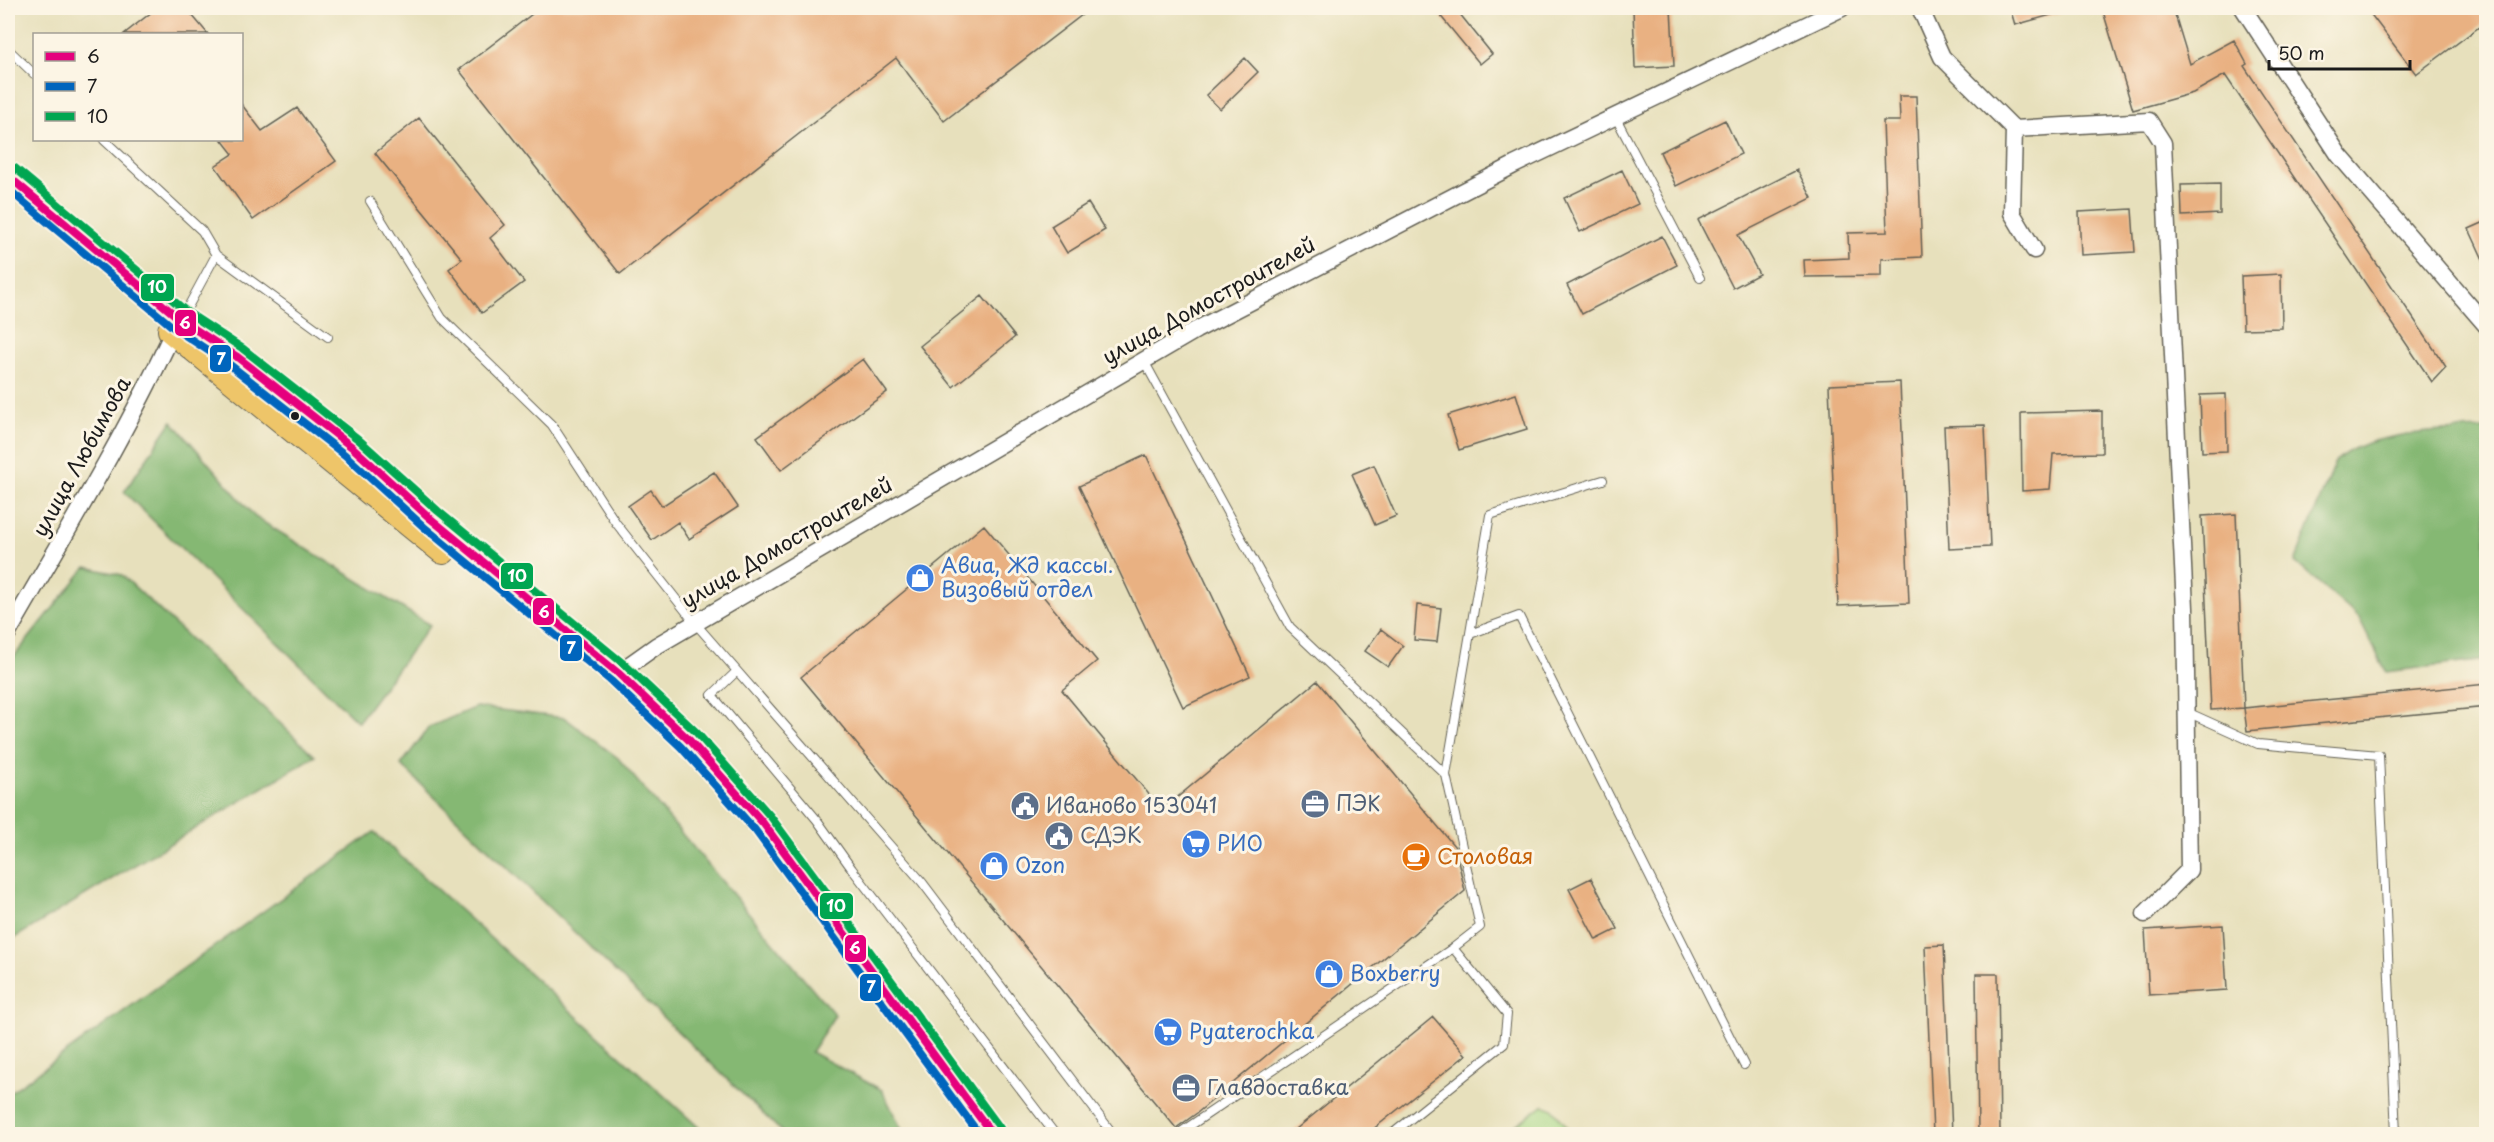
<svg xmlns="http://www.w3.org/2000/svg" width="2494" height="1142" font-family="'Playpen Sans',sans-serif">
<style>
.green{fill:#a7d786;stroke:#627a51;stroke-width:1.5}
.forest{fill:#85b873;stroke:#506a48;stroke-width:1.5}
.building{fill:#e9b182}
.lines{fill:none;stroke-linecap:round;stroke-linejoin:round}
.service-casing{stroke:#636154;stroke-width:10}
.minor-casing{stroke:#636154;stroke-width:19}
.primary-casing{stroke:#636154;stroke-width:28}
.service{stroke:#fff;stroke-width:8}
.minor{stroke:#fff;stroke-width:16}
.primary{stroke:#eec569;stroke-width:26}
.bus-1-casing{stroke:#fcf5e5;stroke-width:12}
.bus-2-casing{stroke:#fcf5e5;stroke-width:12}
.bus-3-casing{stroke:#fcf5e5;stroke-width:12}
.bus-1{stroke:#e5007d;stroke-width:8}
.bus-2{stroke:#0065bd;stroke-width:8}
.bus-3{stroke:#00a651;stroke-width:8}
.bus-dot{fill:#1c1c1c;stroke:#fcf5e5;stroke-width:2}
.labels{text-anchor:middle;stroke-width:6;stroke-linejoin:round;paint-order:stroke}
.street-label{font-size:21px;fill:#1c1c1c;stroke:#fcf5e5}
.shop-label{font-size:21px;fill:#366cbe;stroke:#fcf5e5;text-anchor:start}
.service-label{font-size:21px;fill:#4e5e75;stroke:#fcf5e5;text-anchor:start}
.food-label{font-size:21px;fill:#c56008;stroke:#fcf5e5;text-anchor:start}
.line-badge{stroke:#fcf5e5;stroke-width:2}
.badge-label{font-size:16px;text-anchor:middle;font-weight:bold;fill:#fff}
</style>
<rect width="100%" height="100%" fill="#fcf5e5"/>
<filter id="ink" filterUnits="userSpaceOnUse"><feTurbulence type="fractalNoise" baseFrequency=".0167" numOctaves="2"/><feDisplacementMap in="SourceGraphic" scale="12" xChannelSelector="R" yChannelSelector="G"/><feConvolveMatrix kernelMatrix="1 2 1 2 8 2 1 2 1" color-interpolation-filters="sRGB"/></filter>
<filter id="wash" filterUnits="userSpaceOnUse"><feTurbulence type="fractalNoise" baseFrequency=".008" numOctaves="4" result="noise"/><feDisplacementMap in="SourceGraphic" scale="24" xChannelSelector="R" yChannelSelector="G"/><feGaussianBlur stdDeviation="1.35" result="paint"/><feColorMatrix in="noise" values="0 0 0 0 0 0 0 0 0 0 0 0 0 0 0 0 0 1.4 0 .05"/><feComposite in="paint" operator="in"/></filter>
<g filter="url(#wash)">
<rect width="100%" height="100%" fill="#e7e0bc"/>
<path class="green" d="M1543,1105L1553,1109L1573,1134H1507L1506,1132Z"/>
<path class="forest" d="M172,421L255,517L430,625L358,722L124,492Z
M2486,429V660L2386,672L2359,618L2295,562L2335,462C2364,431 2445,431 2486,429Z
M86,567L122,575L315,756L8,942V664Z
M476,707L565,718L618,758L835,1015L811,1052L882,1090L904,1134H784L401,765L429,727Z
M374,832L706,1134H8V1094Z"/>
<g id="blocks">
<path class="building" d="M157,8H186L208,34H124Z
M540,8H1091L944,121L896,58L620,274L459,70Z
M1434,8H1455L1492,54L1480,64Z
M1633,8H1671L1674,66L1635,68Z
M2010,8H2062V12L2015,25Z
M2102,8H2173L2190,64L2234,40L2247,64L2244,66L2446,367L2432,382L2225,75L2193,93L2133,110Z
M2366,8H2487V21L2416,74Z
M1245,58L1258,72L1220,109L1206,95Z
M1899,96H1916L1922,257L1881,259V276L1805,277L1804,260L1849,258L1848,233L1887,232L1883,121H1900Z
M242,105L262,131L297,108L336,161L253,220L215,166L233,154L222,140H242Z
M419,118L505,225L490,238L524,282L482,313L449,269L462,259L375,153Z
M1725,120L1741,154L1676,186L1660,152Z
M1622,170L1638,204L1580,232L1564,198Z
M1797,170L1812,198L1738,235L1759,274L1733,288L1698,220Z
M2220,184V214L2182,216L2181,185Z
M1088,203L1105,230L1067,253L1051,226Z
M2132,209L2135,252L2081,255L2079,212Z
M2487,221V268L2469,229Z
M1662,236L1677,265L1582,314L1567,285Z
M2281,274L2282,328L2243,329L2241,276Z
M982,296L1015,337L953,387L920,346Z
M863,359L887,392L781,470L757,437Z
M1900,382L1909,603L1838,606L1829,385Z
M1516,394L1527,429L1459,450L1448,415Z
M2226,394L2227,451L2202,452L2200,395Z
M2102,411V453L2053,454L2050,489L2022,491L2021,413Z
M1985,425L1990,547L1949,549L1944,426Z
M1146,455L1250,676L1183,707L1079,486Z
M1374,465L1396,516L1375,525L1352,474Z
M714,472L738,507L689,539L678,522L652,540L628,506L651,490L662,506Z
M2236,514L2244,708L2211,710L2202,516Z
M984,525L1097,661L1062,690L1162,810L1317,681L1455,847L1465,891L1197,1113L1176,1128L801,677Z
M1417,605L1441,608L1437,642L1414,640Z
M1381,629L1403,646L1388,667L1365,651Z
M2487,684V707L2247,731L2244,708Z
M1591,878L1618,929L1596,940L1569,889Z
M2223,925L2227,990L2149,995L2145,930Z
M1944,945L1952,1134H1933L1925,946Z
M1976,974H1998L2000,1134H1978Z
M1433,1017L1466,1055L1367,1134H1290Z"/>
</g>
</g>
<g filter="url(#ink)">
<use href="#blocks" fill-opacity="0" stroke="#636154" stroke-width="1.5"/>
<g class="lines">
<g class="service-casing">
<path id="service" d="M8,49L34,74
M1615,116L1700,278
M104,140L202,231L216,255L182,318
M370,201L442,318L552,425L616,523L695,623L922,882L1113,1134
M216,255L328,337
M1144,361L1290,627L1446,775L1490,515L1603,480
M1470,634L1519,616L1744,1065
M737,671L712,695L817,820L852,869L1055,1134
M2187,712L2258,744L2379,755L2396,1134
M1178,1134L1453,948L1480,927L1446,775
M1392,1134L1504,1044L1507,1014L1453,948"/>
</g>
<g class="minor-casing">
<path id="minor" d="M1920,8L1942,57L2014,129L2149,121L2163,143L2185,608L2189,870L2145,914
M2243,8L2339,155L2486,325
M2014,129L2012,213L2034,250
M8,633C65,534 125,436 173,332
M618,673L656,646L1196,330L1514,165L1842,8"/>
</g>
<g class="primary-casing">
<path id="primary" d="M8,176L181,320L236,356L352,447L431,519L618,673L689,740L763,823L992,1134
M171,330L443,551"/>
</g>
<use href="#service" class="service"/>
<use href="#minor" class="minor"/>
<use href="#primary" class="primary"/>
<g class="bus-1-casing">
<path id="bus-1" d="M8,176L181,320L236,356L352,447L431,519L618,673L689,740L763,823L992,1134"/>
</g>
<g class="bus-2-casing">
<path id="bus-2" d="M8,189L174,328L230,365L345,455L424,527L611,681L681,747L755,830L979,1134"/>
</g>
<g class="bus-3-casing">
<path id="bus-3" d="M15,168L187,312L242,348L358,439L438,511L625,665L696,732L771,817L1000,1128"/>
</g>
<use href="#bus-1" class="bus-1"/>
<use href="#bus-2" class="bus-2"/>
<use href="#bus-3" class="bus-3"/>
</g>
</g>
<defs>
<g id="shop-disc" transform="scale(1.5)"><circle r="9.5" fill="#3f7fe0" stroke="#fcf5e5"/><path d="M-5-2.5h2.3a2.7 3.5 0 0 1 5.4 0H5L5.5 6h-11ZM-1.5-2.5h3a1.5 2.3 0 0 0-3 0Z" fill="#fff"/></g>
<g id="office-disc" transform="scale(1.5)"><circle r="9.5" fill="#5c6f8a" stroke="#fcf5e5"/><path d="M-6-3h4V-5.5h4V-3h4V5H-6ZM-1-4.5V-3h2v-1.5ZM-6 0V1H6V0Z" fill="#fff"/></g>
<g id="civic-disc" transform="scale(1.5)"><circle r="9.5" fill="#5c6f8a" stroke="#fcf5e5"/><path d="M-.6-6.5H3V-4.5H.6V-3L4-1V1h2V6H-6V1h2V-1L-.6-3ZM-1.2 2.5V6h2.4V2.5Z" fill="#fff"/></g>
<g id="supermarket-disc" transform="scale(1.5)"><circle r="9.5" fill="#3f7fe0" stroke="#fcf5e5"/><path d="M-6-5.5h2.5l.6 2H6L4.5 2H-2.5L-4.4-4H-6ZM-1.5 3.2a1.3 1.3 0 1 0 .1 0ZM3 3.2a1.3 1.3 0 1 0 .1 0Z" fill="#fff"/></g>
<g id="cafe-disc" transform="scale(1.5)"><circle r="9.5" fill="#e8710a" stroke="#fcf5e5"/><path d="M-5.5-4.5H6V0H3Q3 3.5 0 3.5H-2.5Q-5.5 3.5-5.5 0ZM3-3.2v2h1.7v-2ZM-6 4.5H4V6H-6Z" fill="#fff"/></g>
</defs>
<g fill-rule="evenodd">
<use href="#shop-disc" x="920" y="578"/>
<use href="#office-disc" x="1315" y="804"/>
<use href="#civic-disc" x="1025" y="806"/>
<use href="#civic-disc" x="1059" y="836"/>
<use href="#supermarket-disc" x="1196" y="844"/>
<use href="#cafe-disc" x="1416" y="857"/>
<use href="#shop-disc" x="994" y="866"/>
<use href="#shop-disc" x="1329" y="974"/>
<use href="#supermarket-disc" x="1168" y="1032"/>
<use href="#office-disc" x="1186" y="1088"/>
</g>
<circle class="bus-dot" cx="295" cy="416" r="5"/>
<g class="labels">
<g class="street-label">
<text transform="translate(1209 301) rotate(-29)" y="7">улица Домостроителей</text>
<text transform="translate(82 457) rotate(-61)" y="7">улица Любимова</text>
<text transform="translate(787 543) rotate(-30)" y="7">улица Домостроителей</text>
</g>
<g class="shop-label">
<text x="941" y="573">Авиа, Жд кассы.<tspan x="941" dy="24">Визовый отдел</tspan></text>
<text x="1217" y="851">РИО</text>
<text x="1015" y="873">Ozon</text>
<text x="1350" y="981">Boxberry</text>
<text x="1189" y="1039">Pyaterochka</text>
</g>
<g class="service-label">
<text x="1336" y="811">ПЭК</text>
<text x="1046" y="813">Иваново 153041</text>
<text x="1080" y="843">СДЭК</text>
<text x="1207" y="1095">Главдоставка</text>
</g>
<g class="food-label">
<text x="1437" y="864">Столовая</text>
</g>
</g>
<g class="line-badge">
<rect x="140" y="273" width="35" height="29" rx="6" fill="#00a651"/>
<rect x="174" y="309" width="23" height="28" rx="6" fill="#e5007d"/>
<rect x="209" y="344" width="23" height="29" rx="6" fill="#0065bd"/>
<rect x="500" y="562" width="34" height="28" rx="6" fill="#00a651"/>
<rect x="532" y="597" width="23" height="29" rx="6" fill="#e5007d"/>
<rect x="559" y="634" width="24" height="28" rx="6" fill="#0065bd"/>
<rect x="819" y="892" width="35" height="28" rx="6" fill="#00a651"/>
<rect x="844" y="934" width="23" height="29" rx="6" fill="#e5007d"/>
<rect x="859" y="973" width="23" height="29" rx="6" fill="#0065bd"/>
</g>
<g class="badge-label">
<text x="157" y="293">10</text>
<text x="185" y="329">6</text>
<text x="221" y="365">7</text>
<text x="517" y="582">10</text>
<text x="544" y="618">6</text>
<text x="571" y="654">7</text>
<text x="836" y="912">10</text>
<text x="855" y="954">6</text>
<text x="871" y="993">7</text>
</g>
<rect width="2494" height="1142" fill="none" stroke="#fcf5e5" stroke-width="30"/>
<rect x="33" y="33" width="210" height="108" fill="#fcf5e5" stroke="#a29e95" stroke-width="1.5"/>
<rect x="45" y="52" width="30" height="9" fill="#e5007d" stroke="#a29e95" stroke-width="1.5"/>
<text x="87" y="63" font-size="18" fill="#1c1c1c">6</text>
<rect x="45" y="82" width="30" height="9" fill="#0065bd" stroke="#a29e95" stroke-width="1.5"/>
<text x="87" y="93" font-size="18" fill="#1c1c1c">7</text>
<rect x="45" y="112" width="30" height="9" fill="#00a651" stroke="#a29e95" stroke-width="1.5"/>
<text x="87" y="123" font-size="18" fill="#1c1c1c">10</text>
<path d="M2269 60v9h141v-9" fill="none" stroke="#1c1c1c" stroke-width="3"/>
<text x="2278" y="60" font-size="18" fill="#1c1c1c" stroke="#fcf5e5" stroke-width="4.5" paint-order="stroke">50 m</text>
</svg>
